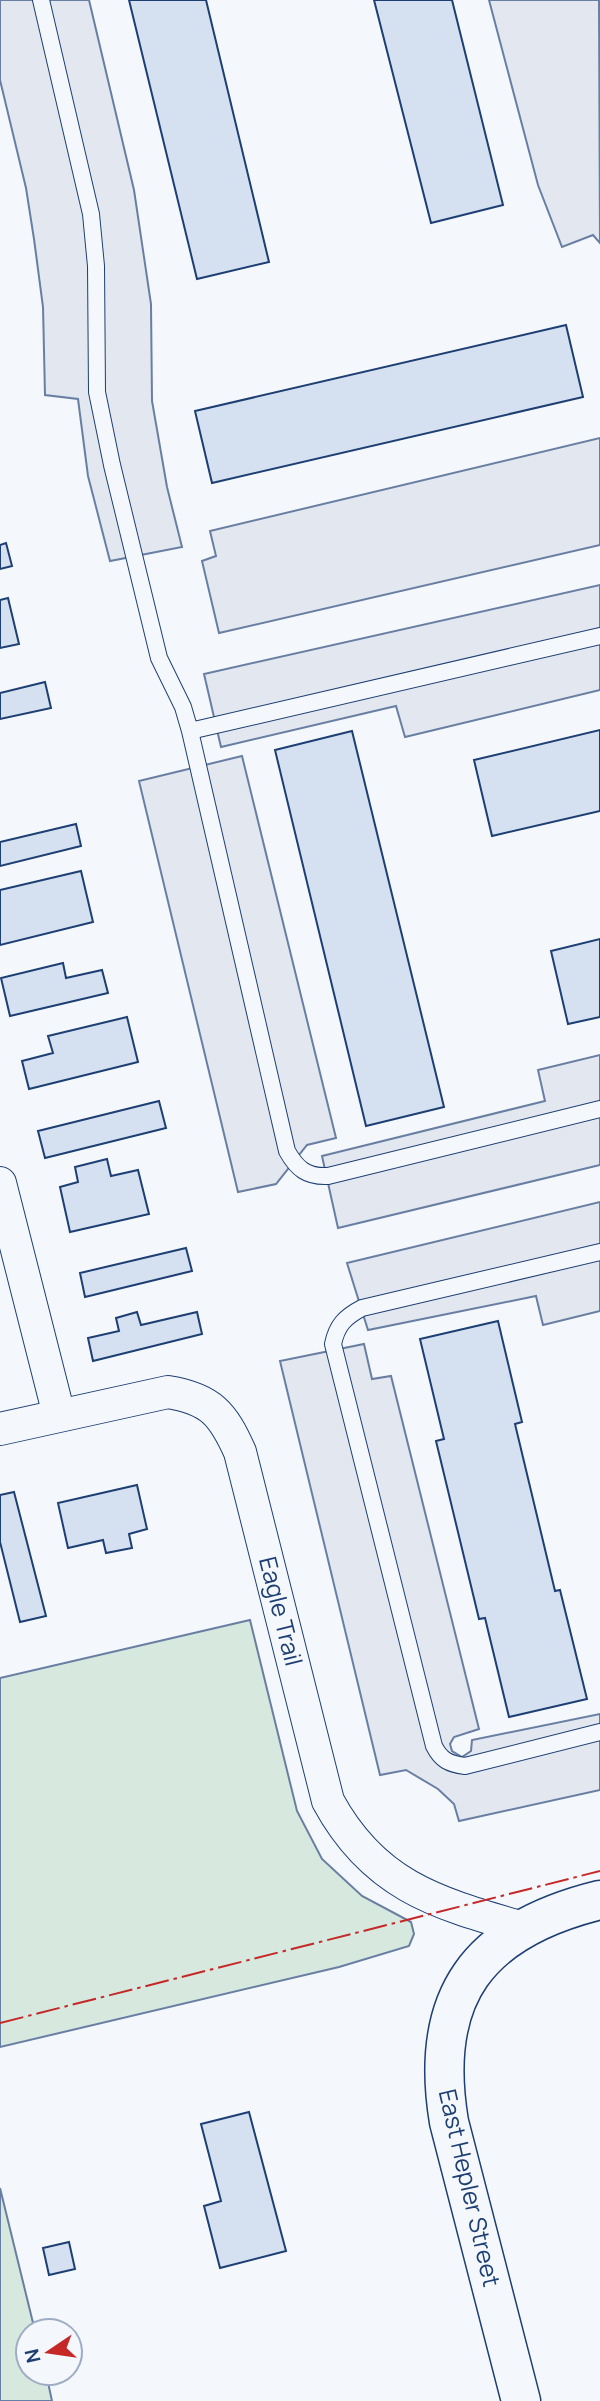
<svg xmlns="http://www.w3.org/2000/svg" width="600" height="2401" font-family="Manrope,sans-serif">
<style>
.green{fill:#d7e8df;stroke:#687fa3;stroke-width:2}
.parking{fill:#e3e8f0;stroke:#687fa3;stroke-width:2}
.building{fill:#d5e0f0;stroke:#1d3f73;stroke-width:2}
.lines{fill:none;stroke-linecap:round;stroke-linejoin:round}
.lane-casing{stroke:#1d3f73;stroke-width:18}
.street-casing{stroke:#1d3f73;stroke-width:34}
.secondary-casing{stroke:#1d3f73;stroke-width:41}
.lane{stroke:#f4f7fb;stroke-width:16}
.street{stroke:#f4f7fb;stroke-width:32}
.secondary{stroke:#f4f7fb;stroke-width:38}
.power{stroke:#c62828;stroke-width:2;stroke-dasharray:24 5 3.5 5;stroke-linecap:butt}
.labels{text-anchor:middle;stroke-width:5;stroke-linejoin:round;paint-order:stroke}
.street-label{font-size:24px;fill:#1d3f73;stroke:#f4f7fb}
</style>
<rect width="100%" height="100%" fill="#f4f7fb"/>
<path class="green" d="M250,1620L297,1811L322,1859L362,1896L411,1922L414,1934L409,1946L339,1967L0,2047V1678Z
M0,2188L35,2331H28V2373H46L52,2401H0Z"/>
<path class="parking" d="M0,0H89L134,190L151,304L152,401L167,487L182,547L110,561L88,476L78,399L45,395L43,307L34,239L26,188L0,80Z
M489,0H599L600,243L593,235L562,247L538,185Z
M600,438V545L219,633L202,561L216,556L210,531Z
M600,585V690L405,737L396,706L221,747L204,674Z
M242,756L336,1138L307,1145L276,1184L238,1192L139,781Z
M600,1055V1165L338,1228L322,1156L545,1101L538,1070Z
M600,1202V1311L543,1325L536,1296L368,1330L347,1263Z
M364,1344L372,1379L391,1376L479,1729L454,1737L450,1744L452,1751L462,1757L471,1751L472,1740L600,1714V1790L459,1821L454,1804L438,1789L406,1770L380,1775L280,1361Z"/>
<path class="building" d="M129,0H206L269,262L197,279Z
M374,0H452L503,205L431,223Z
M566,325L583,397L212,483L195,411Z
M6,543L12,566L0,569V545Z
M8,598L19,644L0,648V600Z
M45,682L51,708L0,719V693Z
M600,730V811L492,836L474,760Z
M352,731L444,1107L366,1126L275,750Z
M76,824L81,846L0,866V842Z
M81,871L93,922L0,945V890Z
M600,939V1017L568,1024L551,951Z
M63,963L66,978L102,970L108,993L10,1016L1,978Z
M127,1017L138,1062L29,1089L22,1061L53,1053L48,1036Z
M159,1101L166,1128L45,1158L38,1131Z
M107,1159L111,1176L138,1170L149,1214L70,1232L60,1187L78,1182L75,1167Z
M186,1248L192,1271L85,1297L80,1273Z
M137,1312L141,1325L197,1312L202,1334L93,1361L88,1338L119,1331L116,1318Z
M498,1321L522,1422L515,1424L555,1591L560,1590L587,1699L509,1717L485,1618L479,1619L436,1441L444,1439L420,1339Z
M137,1485L147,1529L129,1534L132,1548L106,1553L103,1540L68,1548L58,1503Z
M14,1492L46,1616L20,1622L0,1542V1495Z
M249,2112L286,2251L220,2268L204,2206L221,2201L201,2124Z
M69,2242L75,2269L49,2275L43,2248Z"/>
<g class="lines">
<g class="lane-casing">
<path id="lane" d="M41,0L91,214L96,266L97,392L112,465L159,658L183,707L190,731L287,1151C297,1169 307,1177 328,1176L600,1109
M190,731L600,636
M600,1252L362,1308C345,1317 337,1325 333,1344L434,1746C441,1760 449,1764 465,1766L600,1732"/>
</g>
<g class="street-casing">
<g id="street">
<path d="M0,1183L59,1415"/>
<path id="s1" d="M0,1429L168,1392C211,1399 223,1414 240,1452L328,1801C374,1886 437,1903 523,1928"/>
</g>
</g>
<g class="secondary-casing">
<path id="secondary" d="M521,2401L449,2122C428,1996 478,1930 600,1900"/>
</g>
<use href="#lane" class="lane"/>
<use href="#street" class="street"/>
<use href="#secondary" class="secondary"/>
<path class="power" d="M0,2023L600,1871"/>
</g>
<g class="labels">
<g class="street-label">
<text dy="8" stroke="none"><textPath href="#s1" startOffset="436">Eagle Trail</textPath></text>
<text transform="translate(469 2188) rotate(77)" y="8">East Hepler Street</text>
</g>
</g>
<g transform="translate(49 2352) rotate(257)"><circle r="33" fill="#f4f7fb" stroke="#9eadc5" stroke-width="2"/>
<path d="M0-5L12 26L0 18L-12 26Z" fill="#c62828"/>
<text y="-10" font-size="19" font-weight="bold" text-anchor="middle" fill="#1d3f73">N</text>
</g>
</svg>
